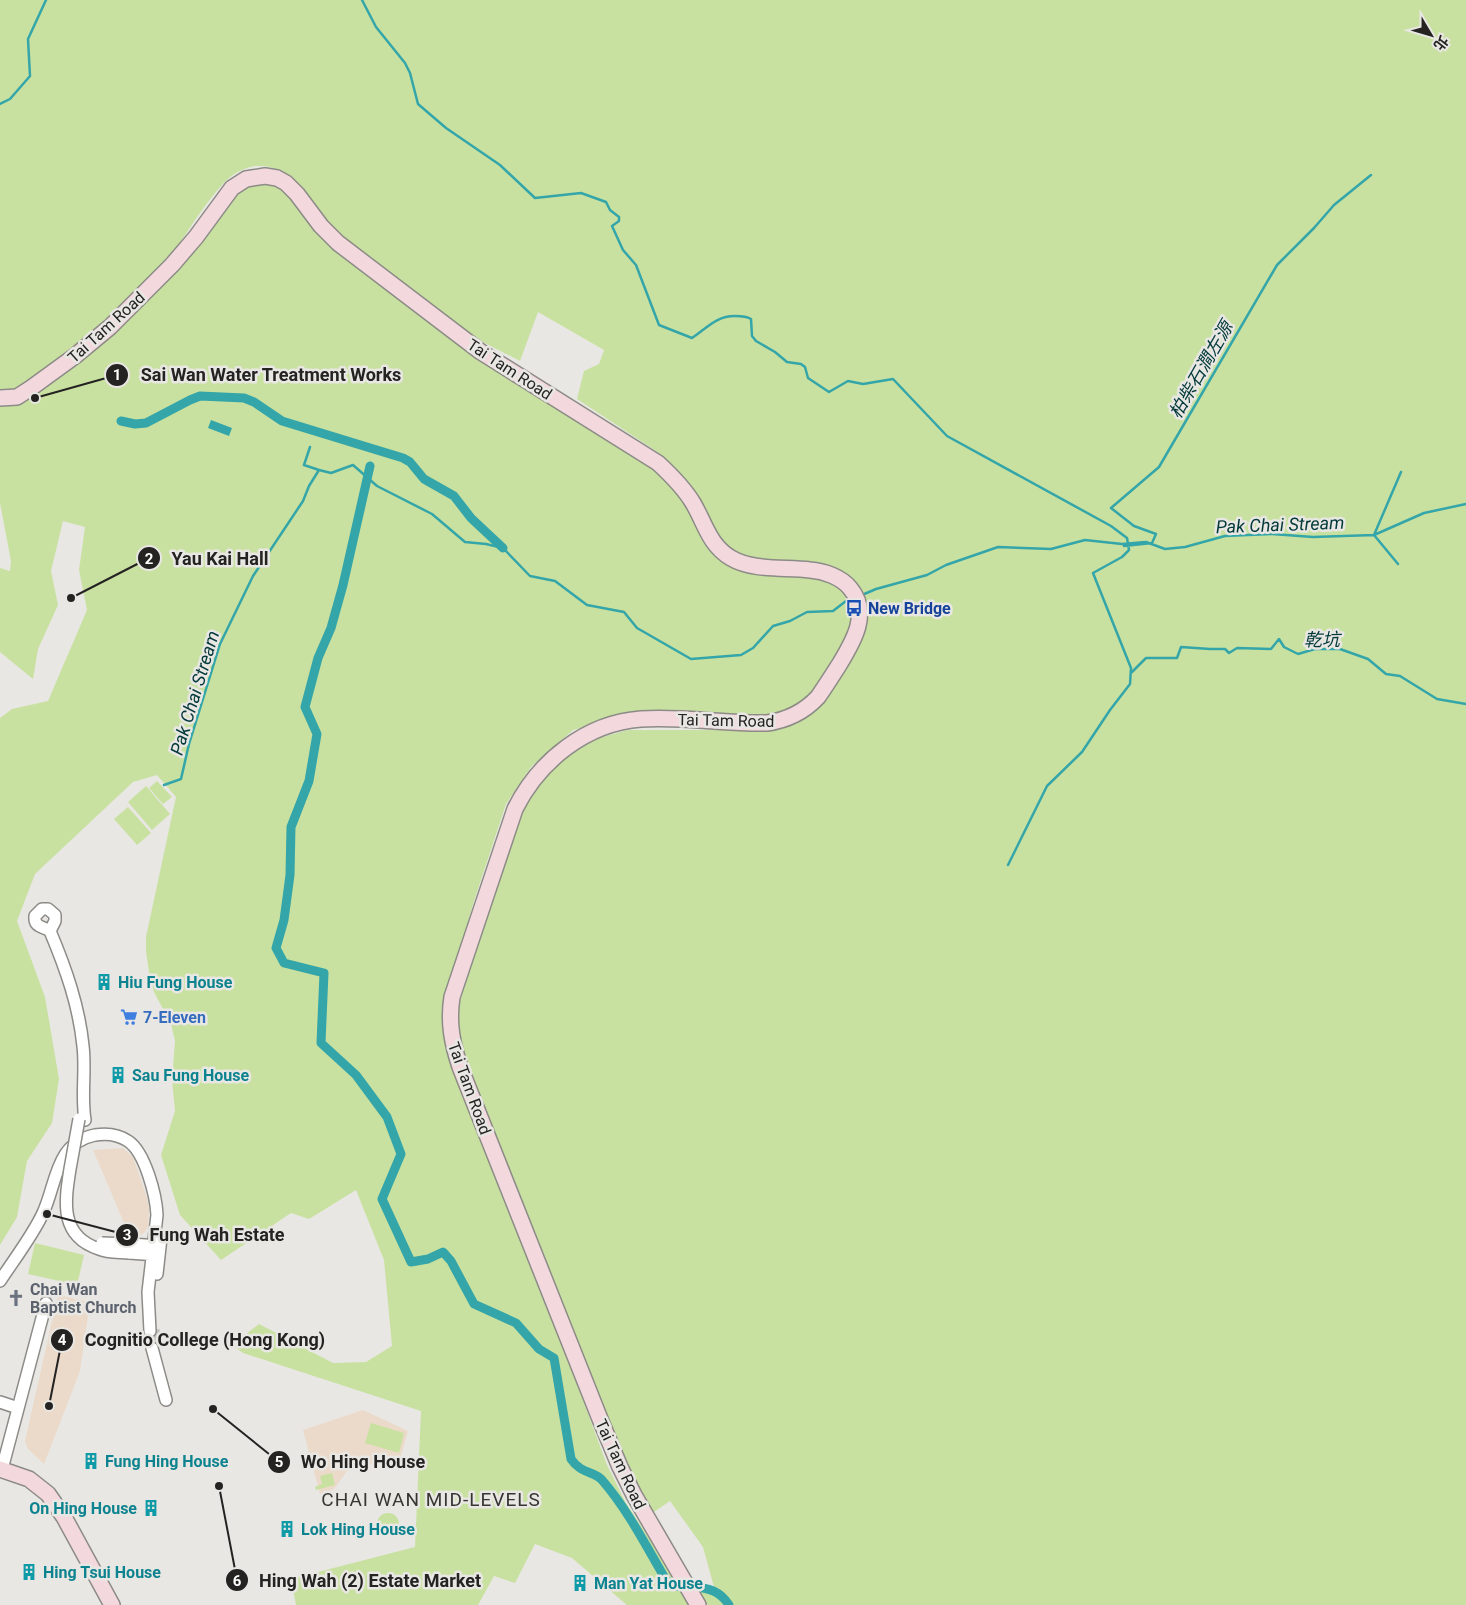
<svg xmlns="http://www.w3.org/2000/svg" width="1466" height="1605" font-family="Roboto,'Noto Sans TC',sans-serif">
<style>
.education{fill:#ebdac9}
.green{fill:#c9e1a0}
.water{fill:#34a6a9}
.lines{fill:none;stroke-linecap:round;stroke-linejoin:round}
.stream{stroke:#34a6a9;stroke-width:2.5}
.canal{stroke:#34a6a9;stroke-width:9}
.street-tunnel{stroke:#c1c0bc;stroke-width:11;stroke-dasharray:11 5.5;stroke-linecap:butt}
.street-casing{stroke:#8c8b87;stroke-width:14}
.secondary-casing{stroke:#8c8b87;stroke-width:18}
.street{stroke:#fff;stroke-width:11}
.secondary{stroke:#f3d9dd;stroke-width:15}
.street-bridge-casing{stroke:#8c8b87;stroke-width:14;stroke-linecap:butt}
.street-bridge{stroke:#fff;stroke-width:11}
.labels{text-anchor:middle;stroke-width:5;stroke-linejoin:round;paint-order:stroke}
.street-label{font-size:16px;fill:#242322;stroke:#e8e7e3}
.transit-label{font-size:16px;font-weight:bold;fill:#164399;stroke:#e8e7e3;text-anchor:start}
.culture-label{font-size:16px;font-weight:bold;fill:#0d838f;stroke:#e8e7e3;text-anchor:start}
.shop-label{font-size:16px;font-weight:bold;fill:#366cbe;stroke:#e8e7e3;text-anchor:start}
.worship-label{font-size:16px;font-weight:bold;fill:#5b616d;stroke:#e8e7e3;text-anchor:start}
.water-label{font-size:18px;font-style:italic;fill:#03393a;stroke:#e8e7e3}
.quarter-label{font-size:19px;letter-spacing:1px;fill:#373633;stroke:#e8e7e3}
.leader{fill:none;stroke:#242322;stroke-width:2}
.callout-dot{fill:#242322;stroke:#e8e7e3;stroke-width:2}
.mark-label{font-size:15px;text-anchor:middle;font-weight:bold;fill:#fff}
.callout-label{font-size:18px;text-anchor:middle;font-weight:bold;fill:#242322;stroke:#e8e7e3;stroke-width:5;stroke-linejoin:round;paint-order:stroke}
</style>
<rect width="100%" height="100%" fill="#e8e7e3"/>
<path class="education" d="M123,1148L133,1157L147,1198L149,1209L148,1227L144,1233L137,1237H130L93,1150Z
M58,1295L90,1302L80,1371L44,1464L28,1449L25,1441Z
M363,1410L408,1431L397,1469L377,1463L347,1471L334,1489L320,1494L303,1430Z"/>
<path class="green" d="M0,0H1466V1605H708L692,1587H714L703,1547L670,1501L648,1516L620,1459L544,1254L508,1182L457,1033V1013L487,905L519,810L542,777L580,743L628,730H761L791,725L807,716L830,692L855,654L863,636L867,621V609L863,595L857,585L841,571L812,563L760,559L744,556L725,544L718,536L698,497L679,472L659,453L577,399L584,371L599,364L604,350L538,312L520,361L479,340L340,235C330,225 321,215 312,203C297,183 288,167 260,166C250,165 236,172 229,178C209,196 188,232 172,254C163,266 151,276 140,287C102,325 61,357 18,389L12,391H0Z
M273,183C291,195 302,213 315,230L650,464L668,482L686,505L706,544L720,559L828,581L839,588L846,594L853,611L852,619L849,632L842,647L814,689L799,704L786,711L760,716H626L573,730L531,767L506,804L474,901L442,1011L443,1035L457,1080L531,1259L607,1465L626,1503L693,1605H627L572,1558L535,1544L515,1583L494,1576L478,1605H296L291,1579L415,1547L421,1411L243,1353L232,1345L259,1324L333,1363L366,1362L392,1346L384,1260L356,1190L309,1219L291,1213L221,1260L180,1215L161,1155L175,1111L172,1080L175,1041L171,1024L154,992L150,979L146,951V937L176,797L157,775L133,782L35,874L17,921L45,997L59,1079L52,1123L27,1161L17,1217L0,1245V718L12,709L48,701L87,610L79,570L85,527L63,521L51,571L58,605L38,649L33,679L0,652V568L10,571L11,561L0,503V406L14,405L25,402L80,362L125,322L180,268L244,185Z
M157,781L172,797L163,804L149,788Z
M146,786L170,814L152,830L128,802Z
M128,807L151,833L137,845L114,819Z
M35,1243L84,1255L77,1285L28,1274Z
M371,1423L404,1433L399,1453L365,1443Z
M332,1473L335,1485L316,1490L315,1487L322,1484L320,1476Z
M377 1524a11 11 0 1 1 22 0a11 11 0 1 1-22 0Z"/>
<path class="water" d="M211,420L232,428L229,436L208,428Z"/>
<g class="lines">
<path class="stream" d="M362,0L376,27L405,63L410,73L418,104L446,128L500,165L535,198L581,193L606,202L610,210L619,217V221L612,226L623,250L636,265L659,325L692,338C707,328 716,316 735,316C741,316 746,316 751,319L752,336L756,341L775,352L787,362L801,364L805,367L808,378L829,392L848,381L863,384L893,379L947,436L1111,526L1127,538L1129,550L1122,557L1093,573L1131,668L1130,684L1110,710L1082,752L1047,786L1008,865
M0,104L10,99L30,76L28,39L46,0
M319,470L331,473L353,465L377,486L432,514L465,542L486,544L503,548L530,576L555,581L587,605L624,612L637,628L691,659L741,655L753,648L773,626L790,621L807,612L833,611L846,601
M1124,546L1152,543L1156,534L1134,526L1111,508L1159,467L1277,265L1314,228L1334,205L1371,175
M1398,564L1374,535L1401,472
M862,595L876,589L927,575L946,565L998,547L1051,549L1085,540L1122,544L1146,542L1165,549L1185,547L1225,536L1272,534L1313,537L1374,535L1424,513L1466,504
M1132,672L1146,658H1177L1181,647L1210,649H1225L1229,653L1237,648L1271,649L1279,639L1284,647L1298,654L1315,649H1340L1368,659L1386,674L1400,676L1437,699L1466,704
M164,785L181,779L189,744L220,644L253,576L303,501L309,486L319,470L304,465L310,447"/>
<path class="canal" d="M121,421L135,424L146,423L190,400L200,396L244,398L254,402L282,421L403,458L410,462L424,479L454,496L471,518L503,548
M370,466L343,585L331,628L318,658L305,707L317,734L309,781L291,827L290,875L284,920L276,948L284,963L324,973L321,1043L356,1075L387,1117L401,1154L382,1199L411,1262L428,1259L443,1252L451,1261L474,1304L516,1323L539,1349L554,1358L571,1459C581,1474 594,1471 602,1480C628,1510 646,1546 666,1580L673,1586L683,1587
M693,1587C709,1588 720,1591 729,1605"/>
<path class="street-tunnel" d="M154,1330L157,1346"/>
<g class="street-casing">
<path id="street" d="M50,931C43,926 34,928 35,916L42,909H48L55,915V921L50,931C66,969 79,1006 83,1046C86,1071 81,1096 85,1120
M131,1244L159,1246
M129,1253L157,1255
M157,1274L161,1238
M0,1281C13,1261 33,1235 43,1213C57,1183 55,1143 95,1135C107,1133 119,1135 128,1141C145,1152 156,1195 157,1215L148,1292L150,1331
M152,1348L166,1400
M0,1402L18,1408
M2,1469L46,1303"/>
</g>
<g class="secondary-casing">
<path id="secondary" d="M0,398L17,397L31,388L75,356L110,327L172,265L196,237L232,188L246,179L265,176L277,178L286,183L297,194L321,226L338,243L481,352L658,463C671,475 684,488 693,503C705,523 709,545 731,558C753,571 785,567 810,570C824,571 841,577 850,588C871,613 853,642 839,665C832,676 825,687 818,697C804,712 788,720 767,723C725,724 683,716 641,719C586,723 539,761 515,809L452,997C448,1022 452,1043 460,1067L600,1419L620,1467L634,1495L698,1605
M0,1469L29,1479L48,1494L64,1517L112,1605"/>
</g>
<use href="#street" class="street"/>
<use href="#secondary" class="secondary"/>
<g class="street-bridge-casing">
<path id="street-bridge" d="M79,1119C76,1136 73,1152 70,1169C65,1201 59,1236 99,1249C108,1253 119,1252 129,1253
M102,1243L131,1244"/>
</g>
<use href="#street-bridge" class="street-bridge"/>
</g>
<defs>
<g id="bus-bare" transform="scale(1.35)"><path d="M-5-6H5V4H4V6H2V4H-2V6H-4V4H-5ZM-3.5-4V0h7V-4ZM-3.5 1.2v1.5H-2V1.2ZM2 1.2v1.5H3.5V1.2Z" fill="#1a4fb4" stroke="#e8e7e3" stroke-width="2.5" paint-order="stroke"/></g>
<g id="building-bare" transform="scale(1.35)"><path d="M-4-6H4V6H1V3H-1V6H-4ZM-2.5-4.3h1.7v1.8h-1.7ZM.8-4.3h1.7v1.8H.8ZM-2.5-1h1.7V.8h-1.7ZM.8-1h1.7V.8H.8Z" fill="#0f9aa8" stroke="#e8e7e3" stroke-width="2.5" paint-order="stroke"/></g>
<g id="supermarket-bare" transform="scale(1.35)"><path d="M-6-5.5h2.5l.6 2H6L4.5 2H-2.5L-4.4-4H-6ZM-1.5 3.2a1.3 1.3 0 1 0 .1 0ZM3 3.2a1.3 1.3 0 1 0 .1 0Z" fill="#3f7fe0" stroke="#e8e7e3" stroke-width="2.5" paint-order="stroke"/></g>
<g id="church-bare" transform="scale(1.35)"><path d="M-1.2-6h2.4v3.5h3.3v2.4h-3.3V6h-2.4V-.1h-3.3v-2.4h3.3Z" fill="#6b7280" stroke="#e8e7e3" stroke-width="2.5" paint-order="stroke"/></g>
</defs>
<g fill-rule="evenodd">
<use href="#bus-bare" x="854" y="608"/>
<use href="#building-bare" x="104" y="982"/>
<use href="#supermarket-bare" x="129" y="1017"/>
<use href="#building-bare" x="118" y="1075"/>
<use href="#church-bare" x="16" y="1298"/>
<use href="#building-bare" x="91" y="1461"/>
<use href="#building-bare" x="151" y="1508"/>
<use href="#building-bare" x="287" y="1529"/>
<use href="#building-bare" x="29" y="1572"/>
<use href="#building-bare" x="580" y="1583"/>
</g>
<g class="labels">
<g class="street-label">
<text transform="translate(106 327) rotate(-42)" y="6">Tai Tam Road</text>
<text transform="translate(510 369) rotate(33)" y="6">Tai Tam Road</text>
<text transform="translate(726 720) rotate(1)" y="6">Tai Tam Road</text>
<text transform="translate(470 1088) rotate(70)" y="6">Tai Tam Road</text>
<text transform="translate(621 1464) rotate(65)" y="6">Tai Tam Road</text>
</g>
<g class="transit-label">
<text x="868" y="614">New Bridge</text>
</g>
<g class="culture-label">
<text x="118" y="988">Hiu Fung House</text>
<text x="132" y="1081">Sau Fung House</text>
<text x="105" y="1467">Fung Hing House</text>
<text x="137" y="1514" text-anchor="end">On Hing House</text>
<text x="301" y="1535">Lok Hing House</text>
<text x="43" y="1578">Hing Tsui House</text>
<text x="594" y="1589">Man Yat House</text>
</g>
<g class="shop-label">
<text x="143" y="1023">7-Eleven</text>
</g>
<g class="worship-label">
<text x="30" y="1295">Chai Wan<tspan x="30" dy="18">Baptist Church</tspan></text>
</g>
<g class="water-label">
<text transform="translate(1201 370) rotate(-60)" y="6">柏柴石澗左源</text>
<text transform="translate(1280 525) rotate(-2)" y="6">Pak Chai Stream</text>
<text transform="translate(1322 640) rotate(-1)" y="6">乾坑</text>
<text transform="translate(195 693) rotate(-73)" y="6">Pak Chai Stream</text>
</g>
<g class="quarter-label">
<text x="431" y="1506">CHAI WAN MID-LEVELS</text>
</g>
</g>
<path class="leader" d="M35 398L117 375M71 598L149 558M47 1214L127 1235M49 1406L62 1340M213 1409L279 1462M219 1486L237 1580"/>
<g class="callout-dot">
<circle cx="35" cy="398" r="5"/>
<circle cx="71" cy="598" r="5"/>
<circle cx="47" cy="1214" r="5"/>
<circle cx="49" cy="1406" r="5"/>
<circle cx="213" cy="1409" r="5"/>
<circle cx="219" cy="1486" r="5"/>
<circle cx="117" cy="375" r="12"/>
<circle cx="149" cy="558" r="12"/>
<circle cx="127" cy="1235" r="12"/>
<circle cx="62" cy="1340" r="12"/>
<circle cx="279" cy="1462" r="12"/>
<circle cx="237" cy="1580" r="12"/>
</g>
<g class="mark-label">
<text x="117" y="380">1</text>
<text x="149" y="564">2</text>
<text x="127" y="1240">3</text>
<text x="62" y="1345">4</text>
<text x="279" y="1467">5</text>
<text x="237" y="1586">6</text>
</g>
<g class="callout-label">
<text x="271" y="381">Sai Wan Water Treatment Works</text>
<text x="220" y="565">Yau Kai Hall</text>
<text x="217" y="1241">Fung Wah Estate</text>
<text x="205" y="1346">Cognitio College (Hong Kong)</text>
<text x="363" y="1468">Wo Hing House</text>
<text x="370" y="1587">Hing Wah (2) Estate Market</text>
</g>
<g transform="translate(1431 35) rotate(128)" stroke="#e8e7e3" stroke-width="4" paint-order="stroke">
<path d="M0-4L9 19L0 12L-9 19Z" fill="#242322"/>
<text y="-8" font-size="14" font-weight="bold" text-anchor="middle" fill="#242322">北</text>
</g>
</svg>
